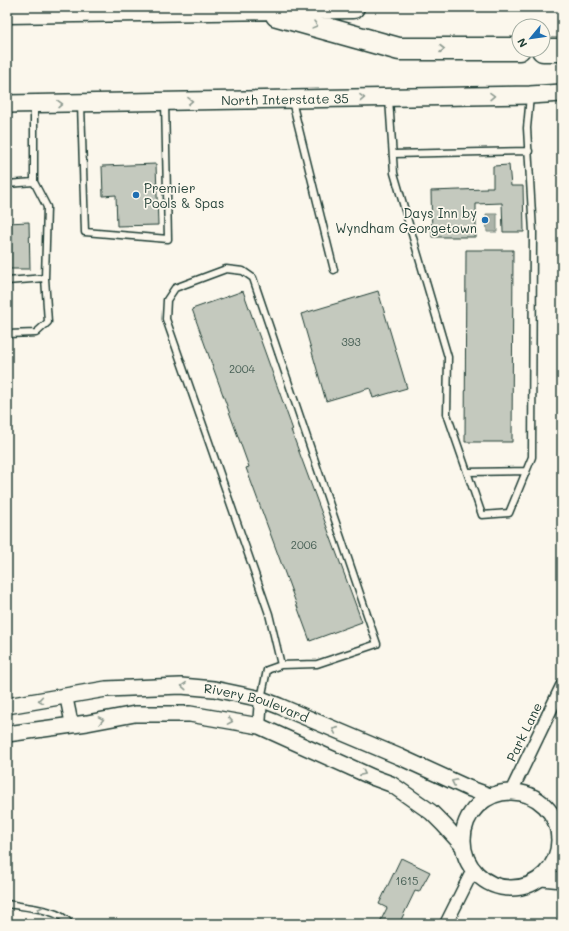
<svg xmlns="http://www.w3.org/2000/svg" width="569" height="931" font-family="Mali,sans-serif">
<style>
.water{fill:#adb4aa;stroke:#74847b}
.building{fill:#c4c9be;stroke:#1f3d34}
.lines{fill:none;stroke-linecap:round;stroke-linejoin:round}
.service-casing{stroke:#1f3d34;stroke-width:9}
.minor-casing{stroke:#1f3d34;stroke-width:15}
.tertiary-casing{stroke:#1f3d34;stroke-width:18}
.secondary-casing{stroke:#1f3d34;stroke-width:20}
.motorway-casing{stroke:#1f3d34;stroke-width:25}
.service{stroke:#fbf7ec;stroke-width:6}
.minor{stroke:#fbf7ec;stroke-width:12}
.tertiary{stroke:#fbf7ec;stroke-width:15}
.secondary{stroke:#fbf7ec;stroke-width:17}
.motorway{stroke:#fbf7ec;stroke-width:22}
.oneway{stroke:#8d9a90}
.poi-dot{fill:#1f6fb2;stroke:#fbf7ec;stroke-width:1.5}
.labels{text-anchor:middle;stroke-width:3.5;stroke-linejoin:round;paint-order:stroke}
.number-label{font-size:11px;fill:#486056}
.street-label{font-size:13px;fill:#1f3d34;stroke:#fbf7ec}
.poi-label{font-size:13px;fill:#1f3d34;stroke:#fbf7ec;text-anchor:start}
</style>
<rect width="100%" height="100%" fill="#fbf7ec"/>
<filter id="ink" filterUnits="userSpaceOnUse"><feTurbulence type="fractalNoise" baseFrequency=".025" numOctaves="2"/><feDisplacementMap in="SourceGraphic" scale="8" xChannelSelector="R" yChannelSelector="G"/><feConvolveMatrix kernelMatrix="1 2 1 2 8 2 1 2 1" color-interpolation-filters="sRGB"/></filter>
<g filter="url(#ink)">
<path class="water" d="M486,214H497V232H487Z"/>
<path class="building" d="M156,164L158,225L117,226L116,195L103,196L102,166Z
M509,165L511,186H523L524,232H503L502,203L476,204V237H432L431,191L486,189V187H493V166Z
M29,222L30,269H7V223Z
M466,250H513L512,442H465Z
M243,291L293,430H291L362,622L310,641L246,468L249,467L192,309Z
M378,291L407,388L373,398L370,388L326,401L301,314Z
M401,858L430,872L419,892L415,891L399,924H379L387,908L379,904Z"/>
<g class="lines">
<g class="service-casing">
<path id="service" d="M389,99L394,173L448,357L447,414L482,515L509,513L532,457L533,232L527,128L530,96
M292,101L334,270
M81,104L85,232L168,239L165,102
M393,154L529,151
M7,184L34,182
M7,281L45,278
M7,334L36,333L48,322L45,278L47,207L34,182V104
M467,472L526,471
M261,699L267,670L281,665L317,664L377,644L253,278L243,271L226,269L175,288L167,300L166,319L269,614L281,665
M7,904C24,907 60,909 70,924"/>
</g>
<g class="minor-casing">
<path id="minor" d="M66,696L72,725
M259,726L261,699
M511,792L562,686
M446,924L473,870"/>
</g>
<g class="tertiary-casing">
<g id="tertiary">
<path id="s1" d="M7,706L106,689L181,686L214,689L261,699L279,706L400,757L468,788L490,796"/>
<path d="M7,734L87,723L135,714H190L259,726L372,777L391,784L431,812L444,825L463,846"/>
<circle cx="511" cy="840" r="48"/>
<path d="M542,878L562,880"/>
</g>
</g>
<g class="secondary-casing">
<g id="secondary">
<path id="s2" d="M7,104L530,95L562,93"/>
</g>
</g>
<g class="motorway-casing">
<path id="motorway" d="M7,12L353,7
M277,15L399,49H519
M543,50H562"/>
</g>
<use href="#service" class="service"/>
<use href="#minor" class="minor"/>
<use href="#tertiary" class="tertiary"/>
<use href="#secondary" class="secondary"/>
<use href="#motorway" class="motorway"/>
</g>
<defs><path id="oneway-chevron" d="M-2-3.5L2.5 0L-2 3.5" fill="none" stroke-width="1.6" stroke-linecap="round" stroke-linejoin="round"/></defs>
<g class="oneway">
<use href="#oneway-chevron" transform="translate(315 25) rotate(15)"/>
<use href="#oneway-chevron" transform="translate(442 49)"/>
<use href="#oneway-chevron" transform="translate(492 96) rotate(-1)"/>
<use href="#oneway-chevron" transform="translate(362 98) rotate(-1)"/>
<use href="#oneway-chevron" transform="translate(190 101) rotate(-1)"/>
<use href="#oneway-chevron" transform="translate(60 104) rotate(-1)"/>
<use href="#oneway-chevron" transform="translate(184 686) rotate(-176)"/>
<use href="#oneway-chevron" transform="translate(41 700) rotate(171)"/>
<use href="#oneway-chevron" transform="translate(101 720) rotate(-10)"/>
<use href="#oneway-chevron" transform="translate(230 721) rotate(10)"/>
<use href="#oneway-chevron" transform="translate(335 730) rotate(-156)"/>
<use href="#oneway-chevron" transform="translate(363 773) rotate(25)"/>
<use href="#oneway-chevron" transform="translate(454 782) rotate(-155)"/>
<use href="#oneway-chevron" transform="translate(40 910) rotate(-169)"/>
</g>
</g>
<g class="poi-dot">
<circle cx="136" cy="195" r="4"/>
<circle cx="485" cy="220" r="4"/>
</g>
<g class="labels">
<g class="number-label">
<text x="351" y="346">393</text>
<text x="242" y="373">2004</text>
<text x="304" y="549">2006</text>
<text x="407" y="885">1615</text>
</g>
<g class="street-label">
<text dy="5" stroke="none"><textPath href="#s2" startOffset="278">North Interstate 35</textPath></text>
<text dy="5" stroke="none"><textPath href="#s1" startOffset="253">Rivery Boulevard</textPath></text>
<text transform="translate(524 732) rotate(-64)" y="5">Park Lane</text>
</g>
<g class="poi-label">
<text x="144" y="193">Premier<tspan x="144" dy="15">Pools &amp; Spas</tspan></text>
<text x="477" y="218" text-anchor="end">Days Inn by<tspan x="477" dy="15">Wyndham Georgetown</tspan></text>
</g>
</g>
<rect width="569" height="931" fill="none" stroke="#fbf7ec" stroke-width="24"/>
<rect x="12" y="12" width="545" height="907" fill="none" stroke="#1f3d34" stroke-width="1.5" filter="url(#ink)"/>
<g transform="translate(531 38) rotate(241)"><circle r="19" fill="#fbf7ec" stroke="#a3ada2"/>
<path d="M0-3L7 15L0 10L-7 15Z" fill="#1f6fb2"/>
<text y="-6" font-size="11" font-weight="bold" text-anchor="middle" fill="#1f3d34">N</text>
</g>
</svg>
